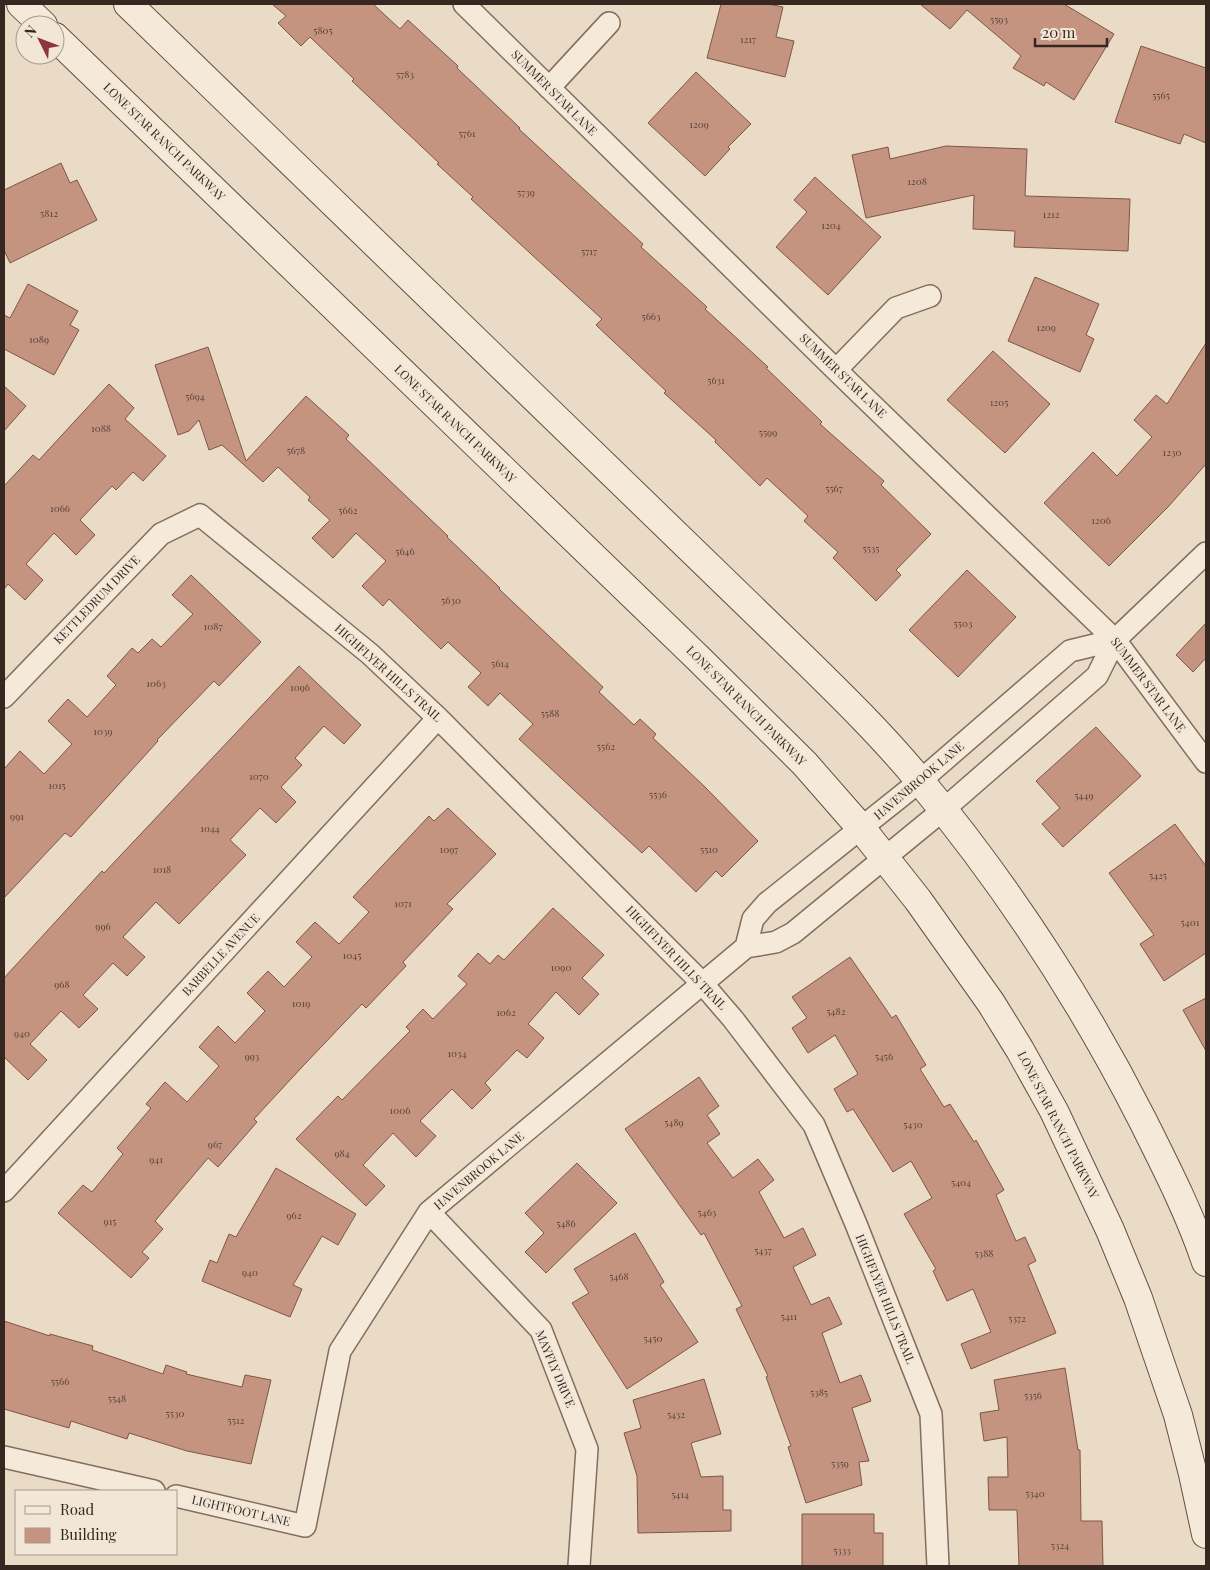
<svg xmlns="http://www.w3.org/2000/svg" width="1210" height="1570" font-family="'Playfair Display',serif">
<style>
.building{fill:#c49481;stroke:#805547}
.lines{fill:none;stroke-linecap:round;stroke-linejoin:round}
.street-casing{stroke:#846d5e;stroke-width:24}
.secondary-casing{stroke:#664f41;stroke-width:30}
.street{stroke:#f5e9da;stroke-width:21}
.secondary{stroke:#f5e9da;stroke-width:28}
.labels{text-anchor:middle;stroke-width:4.5;stroke-linejoin:round;paint-order:stroke}
.number-label{font-size:10px;fill:#5a4339}
.street-label{font-size:12px;fill:#362821;stroke:#f2e6d6}
</style>
<rect width="100%" height="100%" fill="#eadbc7"/>
<path class="building" d="M272,4H373L400,29L408,20L458,66L457,68L520,128L519,129L643,244L641,247L707,307L705,309L768,367L766,368L822,422L820,424L884,481L881,485L931,534L896,570L901,575L876,601L833,558L838,552L804,521L808,516L767,478L760,486L715,442L716,440L664,393L666,391L596,325L602,319L471,199L473,197L437,164L439,163L352,81L354,79L310,37L301,46L278,23L286,16Z
M721,4H768L783,7L776,37L794,41L785,77L707,58Z
M920,4H1064L1114,34L1074,100L1046,82L1044,86L1013,68L1021,56L967,10L950,29Z
M1141,46L1206,68V143L1184,134L1180,144L1115,122Z
M696,72L751,124L728,147L730,149L705,176L648,123Z
M946,146L1027,149L1025,196L1130,199L1128,251L1014,247L1015,231L973,229L974,195L866,218L852,155L888,147L890,159Z
M61,163L70,183L77,180L97,220L10,263L4,250V190Z
M815,177L881,237L828,295L776,247L807,212L794,200Z
M1035,277L1099,304L1086,335L1094,339L1080,372L1008,341Z
M28,284L78,311L70,325L79,330L54,375L4,349V315L10,318Z
M1206,343V464L1168,507L1109,566L1044,503L1093,452L1117,476L1152,437L1134,420L1156,395L1167,404Z
M208,347L246,461L306,396L349,435L346,439L448,536L447,537L500,588L499,589L603,687L599,692L634,725L640,719L656,734L653,738L704,786L758,841L722,877L716,871L696,892L649,846L642,853L519,739L533,724L500,693L488,706L468,687L481,673L448,642L441,649L389,599L383,606L362,586L386,561L356,533L333,558L312,538L330,520L308,500L310,497L278,467L263,482L222,445L209,450L199,420L189,431L178,435L155,365Z
M993,351L1050,404L1005,453L947,400Z
M109,384L134,408L125,419L166,456L143,481L133,472L116,490L112,486L80,520L95,535L76,555L54,533L26,564L43,580L25,600L8,584L4,589V486L33,455L39,460Z
M4,386L26,406L4,431Z
M967,570L1016,617L958,677L909,630Z
M191,575L261,642L219,686L214,681L157,740L158,741L71,837L65,833L4,898V769L20,751L44,774L72,744L48,721L68,699L87,717L116,685L107,676L132,648L138,653L152,639L161,647L193,614L172,595Z
M1206,623V658L1193,672L1176,655Z
M299,666L361,725L344,744L324,726L295,758L302,765L281,787L296,802L276,823L260,808L230,840L246,855L179,924L156,902L123,937L145,957L127,976L113,963L83,995L98,1009L79,1028L61,1011L30,1044L47,1060L28,1080L4,1057V978L102,871L104,873Z
M1096,727L1141,776L1063,847L1042,824L1060,808L1036,781Z
M448,808L496,854L447,904L453,909L403,962L406,966L366,1008L362,1004L303,1066L254,1119L257,1122L218,1167L208,1158L155,1221L163,1229L142,1252L149,1258L131,1278L58,1213L83,1185L92,1192L123,1154L117,1148L151,1108L146,1104L165,1082L187,1102L219,1066L199,1047L218,1026L235,1043L265,1011L247,993L268,971L284,987L312,957L296,942L315,922L339,944L369,912L353,897L429,816L434,821Z
M1175,824L1206,866V953L1164,981L1140,944L1154,935L1109,873Z
M553,908L604,955L582,978L599,994L579,1015L556,992L528,1024L544,1038L527,1058L517,1050L485,1083L491,1090L472,1109L452,1089L420,1121L436,1136L416,1157L393,1133L363,1165L385,1186L366,1206L296,1139L338,1096L342,1100L410,1031L406,1027L423,1009L433,1019L467,984L458,976L478,953L490,964L498,955L504,960Z
M850,957L892,1018L896,1015L926,1065L920,1069L944,1107L950,1104L974,1142L976,1140L1004,1190L996,1195L1016,1241L1025,1237L1036,1261L1028,1265L1056,1333L971,1369L961,1344L991,1332L973,1289L947,1301L933,1271L936,1269L904,1214L932,1198L911,1161L893,1172L853,1109L847,1112L834,1089L858,1074L835,1035L808,1053L792,1028L807,1018L792,997Z
M1206,998V1051L1183,1010Z
M699,1077L719,1106L707,1115L720,1134L707,1143L733,1178L758,1159L774,1180L759,1192L784,1238L803,1228L816,1255L793,1267L811,1305L829,1297L842,1324L822,1333L840,1383L861,1375L871,1401L852,1408L869,1461L859,1462L862,1485L806,1503L788,1447L791,1446L766,1377L768,1376L736,1309L742,1306L704,1233L701,1235L625,1129Z
M577,1163L617,1203L546,1273L525,1252L544,1233L525,1213Z
M276,1168L356,1214L338,1245L322,1236L293,1285L302,1289L290,1317L202,1281L210,1260L217,1263L229,1234L236,1237Z
M635,1233L664,1282L660,1285L698,1342L627,1389L572,1303L589,1293L574,1269Z
M4,1321L50,1336V1334L93,1346L92,1350L163,1374L166,1365L187,1372L186,1374L242,1387L245,1375L271,1380L251,1464L187,1451L129,1433L127,1439L71,1421L69,1428L4,1409Z
M1065,1368L1078,1450H1080L1081,1521H1102L1103,1566H1019L1017,1510H989L988,1477H1008L1007,1437L984,1441L980,1413L999,1410L994,1380Z
M704,1379L721,1434L691,1443L701,1477L723,1476V1510H731V1531L638,1533L637,1476L624,1433L641,1428L633,1400Z
M802,1514H874V1533H883V1566H802Z"/>
<g class="lines">
<g class="street-casing">
<path id="street" d="M464,4L836,370L1115,640L1206,762
M549,88L609,23
M836,370L896,308L930,296
M4,697L161,534L200,515L370,654L438,718L702,983L733,1019L814,1125L856,1224L931,1414L938,1566
M746,947L753,919L767,903L920,781L1070,651L1115,640
M4,1191L438,718
M429,1212L541,1330L587,1449L579,1566
M4,1457L154,1491
M176,1496L305,1526L340,1351L429,1212L746,947L776,942L793,933L943,810L1097,676L1115,640L1206,553"/>
</g>
<g class="secondary-casing">
<path id="secondary" d="M21,4L43,25
M128,4L798,653C840,694 883,736 920,781C1008,887 1081,999 1143,1121C1166,1167 1190,1214 1206,1262
M55,37L699,659L805,764L861,828L918,900L991,1003L1020,1050L1054,1111L1110,1230L1138,1298L1178,1415L1193,1474L1206,1534"/>
</g>
<use href="#street" class="street"/>
<use href="#secondary" class="secondary"/>
</g>
<g class="labels">
<g class="number-label">
<text x="999" y="23">5593</text>
<text x="323" y="34">5805</text>
<text x="748" y="43">1217</text>
<text x="405" y="78">5783</text>
<text x="1161" y="99">5565</text>
<text x="699" y="128">1209</text>
<text x="467" y="137">5761</text>
<text x="917" y="185">1208</text>
<text x="526" y="196">5739</text>
<text x="49" y="217">5812</text>
<text x="1051" y="218">1212</text>
<text x="831" y="229">1204</text>
<text x="589" y="255">5717</text>
<text x="651" y="320">5663</text>
<text x="1046" y="331">1209</text>
<text x="39" y="343">1089</text>
<text x="716" y="384">5631</text>
<text x="195" y="400">5694</text>
<text x="999" y="406">1205</text>
<text x="101" y="432">1088</text>
<text x="768" y="436">5599</text>
<text x="296" y="454">5678</text>
<text x="1172" y="456">1230</text>
<text x="834" y="492">5567</text>
<text x="60" y="512">1066</text>
<text x="348" y="514">5662</text>
<text x="1101" y="524">1206</text>
<text x="871" y="552">5535</text>
<text x="405" y="555">5646</text>
<text x="451" y="604">5630</text>
<text x="963" y="627">5503</text>
<text x="213" y="630">1087</text>
<text x="500" y="667">5614</text>
<text x="156" y="687">1063</text>
<text x="300" y="691">1096</text>
<text x="550" y="717">5588</text>
<text x="103" y="735">1039</text>
<text x="606" y="750">5562</text>
<text x="259" y="780">1070</text>
<text x="57" y="789">1015</text>
<text x="658" y="798">5536</text>
<text x="1084" y="799">5449</text>
<text x="17" y="820">991</text>
<text x="210" y="832">1044</text>
<text x="449" y="853">1097</text>
<text x="709" y="853">5510</text>
<text x="162" y="873">1018</text>
<text x="1158" y="879">5425</text>
<text x="403" y="907">1071</text>
<text x="1190" y="926">5401</text>
<text x="103" y="930">996</text>
<text x="352" y="959">1045</text>
<text x="561" y="971">1090</text>
<text x="62" y="988">968</text>
<text x="301" y="1007">1019</text>
<text x="836" y="1015">5482</text>
<text x="506" y="1016">1062</text>
<text x="22" y="1037">940</text>
<text x="457" y="1057">1034</text>
<text x="252" y="1060">993</text>
<text x="884" y="1060">5456</text>
<text x="400" y="1114">1006</text>
<text x="674" y="1126">5489</text>
<text x="913" y="1128">5430</text>
<text x="215" y="1148">967</text>
<text x="342" y="1157">984</text>
<text x="156" y="1163">941</text>
<text x="961" y="1186">5404</text>
<text x="707" y="1216">5463</text>
<text x="294" y="1219">962</text>
<text x="110" y="1225">915</text>
<text x="566" y="1227">5486</text>
<text x="763" y="1254">5437</text>
<text x="984" y="1257">5388</text>
<text x="250" y="1276">940</text>
<text x="619" y="1280">5468</text>
<text x="789" y="1320">5411</text>
<text x="1017" y="1322">5372</text>
<text x="653" y="1342">5450</text>
<text x="60" y="1385">5566</text>
<text x="819" y="1396">5385</text>
<text x="1033" y="1399">5356</text>
<text x="117" y="1402">5548</text>
<text x="175" y="1417">5530</text>
<text x="676" y="1418">5432</text>
<text x="236" y="1424">5512</text>
<text x="840" y="1467">5359</text>
<text x="1035" y="1497">5340</text>
<text x="680" y="1498">5414</text>
<text x="1060" y="1549">5324</text>
<text x="842" y="1554">5333</text>
</g>
<g class="street-label">
<text transform="translate(554 93) rotate(45)" y="4">SUMMER STAR LANE</text>
<text transform="translate(164 142) rotate(44)" y="4">LONE STAR RANCH PARKWAY</text>
<text transform="translate(843 376) rotate(44)" y="4">SUMMER STAR LANE</text>
<text transform="translate(455 424) rotate(44)" y="4">LONE STAR RANCH PARKWAY</text>
<text transform="translate(97 600) rotate(-46)" y="4">KETTLEDRUM DRIVE</text>
<text transform="translate(388 673) rotate(42)" y="4">HIGHFLYER HILLS TRAIL</text>
<text transform="translate(1148 685) rotate(53)" y="4">SUMMER STAR LANE</text>
<text transform="translate(746 706) rotate(45)" y="4">LONE STAR RANCH PARKWAY</text>
<text transform="translate(919 781) rotate(-40)" y="4">HAVENBROOK LANE</text>
<text transform="translate(221 955) rotate(-47)" y="4">BARBELLE AVENUE</text>
<text transform="translate(676 958) rotate(46)" y="4">HIGHFLYER HILLS TRAIL</text>
<text transform="translate(1058 1125) rotate(63)" y="4">LONE STAR RANCH PARKWAY</text>
<text transform="translate(479 1171) rotate(-40)" y="4">HAVENBROOK LANE</text>
<text transform="translate(885 1299) rotate(68)" y="4">HIGHFLYER HILLS TRAIL</text>
<text transform="translate(555 1369) rotate(67)" y="4">MAYFLY DRIVE</text>
<text transform="translate(241 1511) rotate(13)" y="4">LIGHTFOOT LANE</text>
</g>
</g>
<rect width="1210" height="1570" fill="none" stroke="#362821" stroke-width="10"/>
<rect x="15" y="1490" width="162" height="65" fill="#f2e6d6" stroke="#a79a8e"/>
<rect x="25" y="1506" width="25" height="8" fill="#f5e9da" stroke="#a79a8e"/>
<text x="60" y="1515" font-size="15" fill="#362821">Road</text>
<rect x="25" y="1528" width="25" height="15" fill="#c49481" stroke="#a79a8e"/>
<text x="60" y="1540" font-size="15" fill="#362821">Building</text>
<g transform="translate(40 40) rotate(312)"><circle r="24" fill="#f2e6d6" stroke="#a79a8e"/>
<path d="M0-4L9 19L0 12L-9 19Z" fill="#8d3542"/>
<text y="-8" font-size="14" font-weight="bold" text-anchor="middle" fill="#362821">N</text>
</g>
<path d="M1035 38v8h72v-8" fill="none" stroke="#362821" stroke-width="2.5"/>
<text x="1042" y="38" font-size="15" fill="#362821" stroke="#f2e6d6" stroke-width="4" paint-order="stroke">20 m</text>
</svg>
